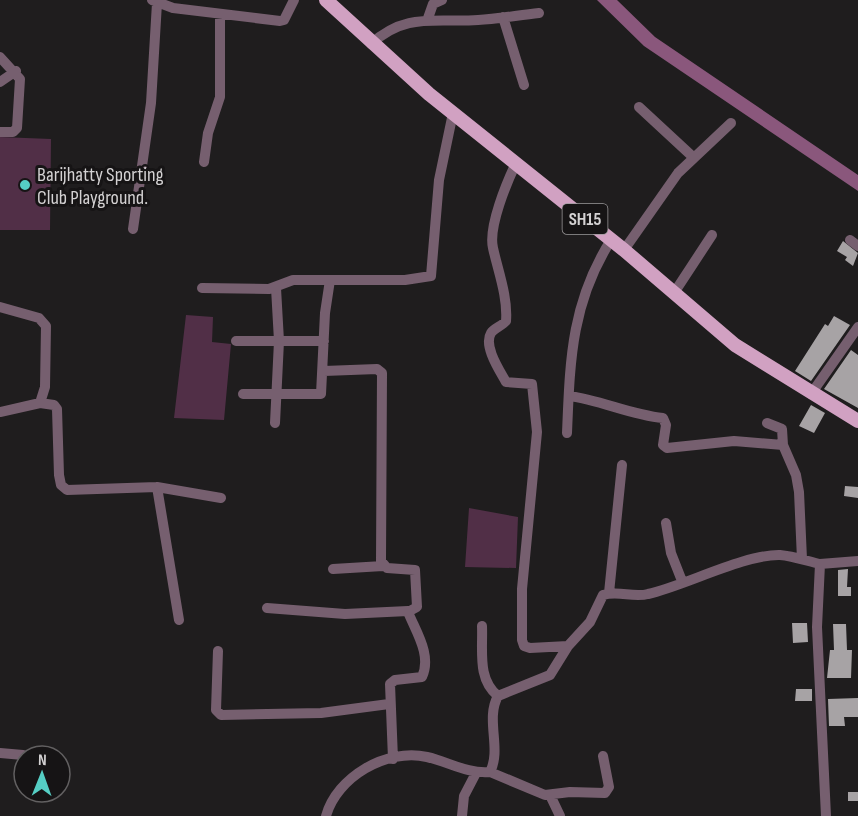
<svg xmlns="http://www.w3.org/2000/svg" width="858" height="816" font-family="'Sofia Sans Condensed',sans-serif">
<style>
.green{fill:#512f47}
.water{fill:#8a577c}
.building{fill:#a7a3a5}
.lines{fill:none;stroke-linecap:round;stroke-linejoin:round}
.minor{stroke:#765f6f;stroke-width:10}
.major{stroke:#d1a1c2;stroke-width:14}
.poi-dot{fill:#55cec4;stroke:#161415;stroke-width:2}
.labels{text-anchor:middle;stroke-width:6;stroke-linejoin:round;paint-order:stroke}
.shield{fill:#161415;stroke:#9b999a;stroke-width:1.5}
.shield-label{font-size:18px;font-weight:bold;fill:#d4d2d3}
.poi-label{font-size:20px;fill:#d4d2d3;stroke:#161415;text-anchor:start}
</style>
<rect width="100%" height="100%" fill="#1f1d1e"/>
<path class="green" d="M0,137L51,139L50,230H0Z
M186,315L213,317L212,342L231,344L224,420L174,418Z
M469,508L518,517L516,568L465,567Z"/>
<path class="water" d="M597,0H617L655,37L858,175V191L644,46Z"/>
<path class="building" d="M843,241L858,253L853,266L845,260L847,257L837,251Z
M834,316L850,325L811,381L795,371L825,324L828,326Z
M851,350L858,355V408L824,389Z
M811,405L825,413L814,433L799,426Z
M845,486L858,487V498L844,496Z
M848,569L847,587H851V596H838V570Z
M792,623H807L808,642L793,643Z
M833,624H846L847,650H852L851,678H827L830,650H834Z
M796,689H812V701H795Z
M858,698V717H844L845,726H829L828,699Z
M848,792H858V801H848Z"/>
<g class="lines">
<path class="minor" d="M152,0L173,8L280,21L284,20L294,0
M503,17L524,85
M427,21L433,4L442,0
M371,44C406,12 435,23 478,20C498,19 519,15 539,13
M0,57L20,79L17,128L13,132H0
M0,82L16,71
M639,107L693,157
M204,162L208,133L220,97V14
M516,163C507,182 488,227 493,248C498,271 508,297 506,321C502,326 494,328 491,333C483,346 500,371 506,382L532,384L537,432L522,589V640L524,646L530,648L568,646
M133,229L151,103L157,3
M850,240L858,246
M624,250L678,173L731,123
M202,288L269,289L293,280H405L431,276L439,180L453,113
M674,293L712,235
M0,307L39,318L46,326L45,387L40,403L0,412
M236,341H324
M324,371L377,369L382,373L381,561L387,568L415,570L417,607L408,612C416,632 432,655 422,677L395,680L390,684L393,759
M243,394H321L325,313L330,280
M811,394L858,327
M569,396C601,400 630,415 663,418L666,425L663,445L667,448L734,441L783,445
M40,403L54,405L57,409L59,475L61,485L67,490L157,487L221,498
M275,423L279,341L276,288
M767,423L782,429L783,445L796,475L799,492L802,559
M567,433C570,361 571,303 611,240
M157,487L179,620
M666,523L671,553L682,581
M333,569L383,566
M609,593L622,465
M267,608L345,614L408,611
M482,626C483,651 477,679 498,696
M218,651L216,710L221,715L321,713L389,704
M0,753L23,755
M490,772L545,795L570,792L605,793L609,787L603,756
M550,795L560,816
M326,816C337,777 386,748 427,757C449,762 467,774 490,772C502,749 485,719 498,696L550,675L568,646L590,622L603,595C618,590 633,598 648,594C684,586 745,554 780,555C793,556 807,561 820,564
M462,816L464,796L476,773
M826,816L817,627L820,564L858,561"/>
<path class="major" d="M326,0L429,94L624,250L735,345L858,421"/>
</g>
<circle class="poi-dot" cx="25" cy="185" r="6"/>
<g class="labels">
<rect class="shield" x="562.5" y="204" width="45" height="30" rx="4.5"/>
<g class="shield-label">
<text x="585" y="225">SH15</text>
</g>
<g class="poi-label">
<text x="37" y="181">Barijhatty Sporting<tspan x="37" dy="23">Club Playground.</tspan></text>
</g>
</g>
<g transform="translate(42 774) rotate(1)"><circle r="28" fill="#161415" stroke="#626061" stroke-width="1.5"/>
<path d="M0-4.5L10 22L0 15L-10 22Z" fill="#55cec4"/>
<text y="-9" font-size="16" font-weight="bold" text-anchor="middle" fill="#d4d2d3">N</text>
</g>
</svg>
